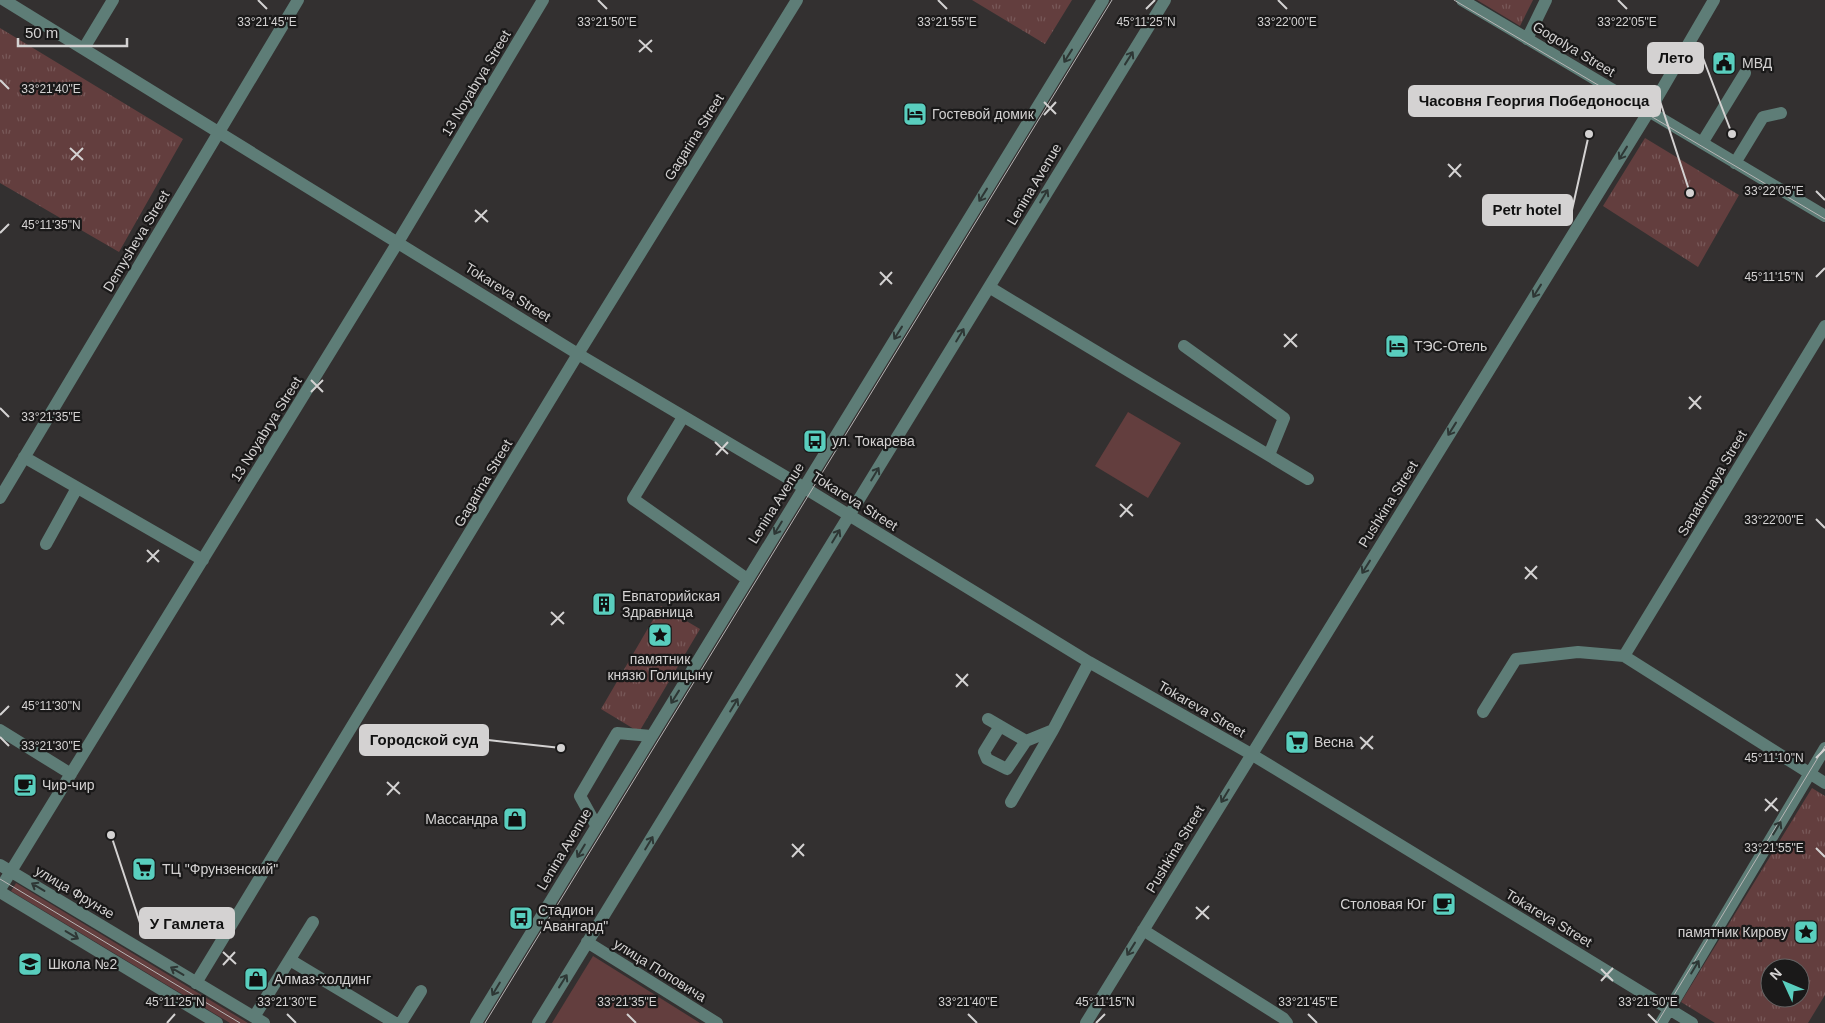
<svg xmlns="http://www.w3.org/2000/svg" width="1825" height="1023" font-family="Helvetica,sans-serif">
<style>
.grass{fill:#633e3e}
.park{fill:url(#park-tufts);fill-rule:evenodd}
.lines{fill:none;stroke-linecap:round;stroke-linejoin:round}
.minor{stroke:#5e7d77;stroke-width:12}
.tram{stroke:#b8b6b6;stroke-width:1}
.oneway{stroke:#2e3735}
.ticks{fill:none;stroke:#d4d2d2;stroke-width:2}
.labels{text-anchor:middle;stroke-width:4.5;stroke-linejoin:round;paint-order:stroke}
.street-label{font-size:14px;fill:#d4d2d2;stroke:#1a1919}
.poi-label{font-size:14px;fill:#d4d2d2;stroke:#1a1919;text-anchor:start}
.ticks-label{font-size:12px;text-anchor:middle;fill:#d4d2d2;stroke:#1a1919;stroke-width:4.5;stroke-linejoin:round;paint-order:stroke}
.leader{fill:none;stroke:#d4d2d2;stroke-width:2}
.callout-dot{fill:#d4d2d2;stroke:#1a1919;stroke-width:2}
.callout{fill:#d4d2d2;stroke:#d4d2d2;stroke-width:2}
.callout-label{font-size:15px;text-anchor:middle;font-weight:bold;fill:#111}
</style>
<defs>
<pattern id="park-tufts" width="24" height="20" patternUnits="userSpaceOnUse" patternTransform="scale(1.25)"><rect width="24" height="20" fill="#633e3e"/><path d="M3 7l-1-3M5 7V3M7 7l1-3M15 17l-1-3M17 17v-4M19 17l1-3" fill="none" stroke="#785959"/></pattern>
</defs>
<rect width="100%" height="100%" fill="#333030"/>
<path class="grass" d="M1128,412L1181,443L1148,498L1095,466Z
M16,883L248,1023H230L11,891Z
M593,956L700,1023H552Z"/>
<path class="park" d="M972,0H1072L1045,44Z
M1477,0H1533L1520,26Z
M0,28L183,139L119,252L0,183Z
M1645,138L1739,195L1698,267L1603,206Z
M661,606L700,629L639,732L601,709Z
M1812,788L1825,796V995L1808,1023H1715L1681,1002ZM1770,968H1800V998H1770Z"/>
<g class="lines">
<path class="minor" d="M4,0L578,354L803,487L1089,662L1251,754L1692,1023
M1462,0L1825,216
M1527,39L1546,0
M84,48L113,0
M1702,143L1745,73
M1735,163L1763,117L1781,113
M989,287L1308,479
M1184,346L1284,418L1269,455
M683,417L633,499L747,579
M24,457L203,560
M0,498L298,0
M46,544L77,488
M1624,656L1825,326
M1483,712L1516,659L1578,652L1624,656L1825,783
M988,719L1026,741L1053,730L1089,662
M1000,726L984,752L987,759L1007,769L1026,741
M0,730L71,774
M1011,802L1053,730
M596,825L580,796L617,733L651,736
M0,865L264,1023
M0,889L398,242L543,0
M0,892L217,1023
M1143,930L1283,1018L1287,1023
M587,942L717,1023
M290,960L395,1023
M196,983L578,354L797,0
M254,1017L313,922
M401,1023L421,991
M476,1023L1103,0
M538,1023L1165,0
M1086,1023L1654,103L1714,0
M1661,1023L1825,748"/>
<path class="tram" d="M1454,0L1825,219
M0,879L240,1023
M485,1023L1112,0
M1657,1023L1825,746"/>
</g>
<defs><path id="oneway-shaft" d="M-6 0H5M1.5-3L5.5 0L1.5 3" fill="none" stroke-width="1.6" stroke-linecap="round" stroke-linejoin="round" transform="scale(1.25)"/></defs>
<g class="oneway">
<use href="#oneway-shaft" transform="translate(1068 56) rotate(122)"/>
<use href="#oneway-shaft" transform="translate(1129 58) rotate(-58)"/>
<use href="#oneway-shaft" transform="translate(1623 153) rotate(122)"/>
<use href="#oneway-shaft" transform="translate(983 195) rotate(122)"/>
<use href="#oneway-shaft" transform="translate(1044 196) rotate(-59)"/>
<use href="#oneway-shaft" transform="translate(1537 291) rotate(122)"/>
<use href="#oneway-shaft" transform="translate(898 333) rotate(122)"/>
<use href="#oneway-shaft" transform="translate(960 335) rotate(-59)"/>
<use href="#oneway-shaft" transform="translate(1452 429) rotate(122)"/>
<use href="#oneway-shaft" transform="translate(875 474) rotate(-59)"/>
<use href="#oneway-shaft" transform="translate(778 528) rotate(121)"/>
<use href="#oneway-shaft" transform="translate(836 536) rotate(-59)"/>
<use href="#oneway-shaft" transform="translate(1366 567) rotate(122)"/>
<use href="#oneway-shaft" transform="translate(675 697) rotate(122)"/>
<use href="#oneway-shaft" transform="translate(734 705) rotate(-59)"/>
<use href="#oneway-shaft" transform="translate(1225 796) rotate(121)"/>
<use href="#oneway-shaft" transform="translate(1777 828) rotate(-59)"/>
<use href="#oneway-shaft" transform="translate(649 843) rotate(-59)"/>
<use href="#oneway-shaft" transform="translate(581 851) rotate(121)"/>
<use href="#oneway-shaft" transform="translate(38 887) rotate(-149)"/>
<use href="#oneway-shaft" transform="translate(72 935) rotate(31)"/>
<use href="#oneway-shaft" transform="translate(1131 949) rotate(122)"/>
<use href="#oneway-shaft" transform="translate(1695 967) rotate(-59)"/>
<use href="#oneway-shaft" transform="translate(177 971) rotate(-149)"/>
<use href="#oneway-shaft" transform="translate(563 981) rotate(-58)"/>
<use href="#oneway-shaft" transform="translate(496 989) rotate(121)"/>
</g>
<path class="ticks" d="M258,0L267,9M598,0L607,9M938,0L947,9M1278,0L1287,9M1618,0L1627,9M1146,9L1155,0M639,40L652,52M639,52L652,40M0,80L9,89M1044,102L1056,114M1044,115L1056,102M70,148L83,160M71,160L83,148M1448,164L1461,177M1449,177L1461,164M1816,191L1825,200M475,210L488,222M475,222L487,210M0,233L9,224M880,272L892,284M1816,277L1825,268M880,285L892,272M1284,334L1297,347M1284,347L1297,334M311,380L323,392M311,392L323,380M1689,397L1701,409M0,408L9,417M1689,409L1701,396M715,442L728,454M716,455L728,442M1120,504L1133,516M1120,517L1132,504M1816,519L1825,528M147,550L159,562M147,562L159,550M1525,567L1537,579M1525,579L1537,566M551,612L564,624M551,625L564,612M956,674L968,686M956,687L968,674M0,715L9,706M0,737L9,746M1360,737L1373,749M1361,749L1373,736M1816,758L1825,749M387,782L400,794M387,795L399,782M1765,799L1778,811M1765,811L1777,798M792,844L804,856M1816,848L1825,857M792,857L804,844M1196,907L1209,919M1196,919L1209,906M223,952L236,964M223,965L235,952M1601,969L1613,981M1601,981L1613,968M287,1014L296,1023M627,1014L636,1023M968,1014L977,1023M1308,1014L1317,1023M1648,1014L1657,1023M167,1023L175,1014M1096,1023L1105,1014"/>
<defs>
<g id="civic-square" transform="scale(1.25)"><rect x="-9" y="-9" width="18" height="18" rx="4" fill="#59cebe" stroke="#1a1919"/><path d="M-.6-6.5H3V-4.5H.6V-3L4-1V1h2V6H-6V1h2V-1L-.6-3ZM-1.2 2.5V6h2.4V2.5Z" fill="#111"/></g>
<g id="hotel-square" transform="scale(1.25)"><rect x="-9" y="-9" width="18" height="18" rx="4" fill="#59cebe" stroke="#1a1919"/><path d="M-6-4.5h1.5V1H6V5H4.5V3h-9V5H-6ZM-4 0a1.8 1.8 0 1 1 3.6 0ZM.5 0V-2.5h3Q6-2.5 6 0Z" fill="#111"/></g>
<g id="bus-square" transform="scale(1.25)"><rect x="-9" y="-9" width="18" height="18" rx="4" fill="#59cebe" stroke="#1a1919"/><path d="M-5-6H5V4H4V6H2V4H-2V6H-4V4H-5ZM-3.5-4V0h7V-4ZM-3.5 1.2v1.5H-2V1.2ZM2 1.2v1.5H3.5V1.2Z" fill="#111"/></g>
<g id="building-square" transform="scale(1.25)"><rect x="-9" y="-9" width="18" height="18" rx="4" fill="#59cebe" stroke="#1a1919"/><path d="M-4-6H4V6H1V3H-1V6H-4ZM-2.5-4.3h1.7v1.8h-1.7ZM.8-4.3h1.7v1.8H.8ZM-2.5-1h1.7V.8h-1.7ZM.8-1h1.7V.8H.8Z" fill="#111"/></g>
<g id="sight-square" transform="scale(1.25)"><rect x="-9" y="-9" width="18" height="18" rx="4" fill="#59cebe" stroke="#1a1919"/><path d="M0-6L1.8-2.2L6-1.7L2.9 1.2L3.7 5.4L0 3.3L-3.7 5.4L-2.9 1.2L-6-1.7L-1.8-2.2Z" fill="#111"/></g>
<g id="supermarket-square" transform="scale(1.25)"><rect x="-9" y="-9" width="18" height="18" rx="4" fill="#59cebe" stroke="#1a1919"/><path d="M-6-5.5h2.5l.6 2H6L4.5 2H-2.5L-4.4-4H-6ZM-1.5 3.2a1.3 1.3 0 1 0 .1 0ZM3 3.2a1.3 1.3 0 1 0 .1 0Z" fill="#111"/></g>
<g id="cafe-square" transform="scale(1.25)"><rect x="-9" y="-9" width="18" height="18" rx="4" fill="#59cebe" stroke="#1a1919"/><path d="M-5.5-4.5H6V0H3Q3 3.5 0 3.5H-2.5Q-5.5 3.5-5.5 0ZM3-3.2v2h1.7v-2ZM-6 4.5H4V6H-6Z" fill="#111"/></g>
<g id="shop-square" transform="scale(1.25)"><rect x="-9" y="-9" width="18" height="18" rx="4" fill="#59cebe" stroke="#1a1919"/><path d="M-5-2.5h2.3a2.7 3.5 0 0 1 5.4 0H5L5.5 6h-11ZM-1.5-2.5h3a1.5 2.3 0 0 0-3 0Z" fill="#111"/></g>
<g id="school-square" transform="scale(1.25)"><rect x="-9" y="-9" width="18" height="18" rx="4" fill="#59cebe" stroke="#1a1919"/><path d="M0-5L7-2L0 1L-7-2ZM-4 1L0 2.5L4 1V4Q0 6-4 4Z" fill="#111"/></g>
</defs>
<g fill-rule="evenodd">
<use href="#civic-square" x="1724" y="63"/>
<use href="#hotel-square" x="915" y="114"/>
<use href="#hotel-square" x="1397" y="346"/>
<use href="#bus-square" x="815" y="441"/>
<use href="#building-square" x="604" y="604"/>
<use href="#sight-square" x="660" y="635"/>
<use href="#supermarket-square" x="1297" y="742"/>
<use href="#cafe-square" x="25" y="785"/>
<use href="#shop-square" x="515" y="819"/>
<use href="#supermarket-square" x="144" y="869"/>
<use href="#cafe-square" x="1444" y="904"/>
<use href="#bus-square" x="521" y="918"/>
<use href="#sight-square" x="1806" y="932"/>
<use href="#school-square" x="30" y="964"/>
<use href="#shop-square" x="256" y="979"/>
</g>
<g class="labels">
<g class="street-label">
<text transform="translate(1574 49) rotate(31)" y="5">Gogolya Street</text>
<text transform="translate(476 83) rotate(-59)" y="5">13 Noyabrya Street</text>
<text transform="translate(694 137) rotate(-58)" y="5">Gagarina Street</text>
<text transform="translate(1034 184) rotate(-59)" y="5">Lenina Avenue</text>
<text transform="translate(136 241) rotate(-59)" y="5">Demysheva Street</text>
<text transform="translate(508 292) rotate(32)" y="5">Tokareva Street</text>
<text transform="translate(266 429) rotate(-58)" y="5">13 Noyabrya Street</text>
<text transform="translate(483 483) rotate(-59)" y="5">Gagarina Street</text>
<text transform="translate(1712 483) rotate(-59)" y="5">Sanatornaya Street</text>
<text transform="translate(855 501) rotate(32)" y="5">Tokareva Street</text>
<text transform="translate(776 503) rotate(-58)" y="5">Lenina Avenue</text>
<text transform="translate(1388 504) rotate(-58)" y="5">Pushkina Street</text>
<text transform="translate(1202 709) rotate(30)" y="5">Tokareva Street</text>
<text transform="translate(564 849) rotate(-59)" y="5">Lenina Avenue</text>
<text transform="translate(1175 849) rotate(-59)" y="5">Pushkina Street</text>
<text transform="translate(75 892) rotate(31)" y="5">улица Фрунзе</text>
<text transform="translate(1549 918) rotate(31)" y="5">Tokareva Street</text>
<text transform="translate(660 970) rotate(32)" y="5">улица Поповича</text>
</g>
<g class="poi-label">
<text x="1742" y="68">МВД</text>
<text x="932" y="119">Гостевой домик</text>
<text x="1414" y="351">ТЭС-Отель</text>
<text x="832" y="446">ул. Токарева</text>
<text x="622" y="601">Евпаторийская<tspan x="622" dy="16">Здравница</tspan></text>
<text x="660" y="664" text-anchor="middle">памятник<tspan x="660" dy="16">князю Голицыну</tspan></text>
<text x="1314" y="747">Весна</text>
<text x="42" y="790">Чир-чир</text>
<text x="498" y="824" text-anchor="end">Массандра</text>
<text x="162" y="874">ТЦ "Фрунзенский"</text>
<text x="1426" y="909" text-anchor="end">Столовая Юг</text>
<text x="538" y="915">Стадион<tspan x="538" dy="16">"Авангард"</tspan></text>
<text x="1788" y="937" text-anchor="end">памятник Кирову</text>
<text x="48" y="969">Школа №2</text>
<text x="274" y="984">Алмаз-холдинг</text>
</g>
</g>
<g class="ticks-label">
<text x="1627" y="26">33°22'05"E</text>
<text x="267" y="26">33°21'45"E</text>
<text x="607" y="26">33°21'50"E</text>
<text x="947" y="26">33°21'55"E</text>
<text x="1287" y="26">33°22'00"E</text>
<text x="1146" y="26">45°11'25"N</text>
<text x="51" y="93">33°21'40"E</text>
<text x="1774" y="195">33°22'05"E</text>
<text x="51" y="229">45°11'35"N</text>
<text x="1774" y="281">45°11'15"N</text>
<text x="51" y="421">33°21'35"E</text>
<text x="1774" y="524">33°22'00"E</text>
<text x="51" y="710">45°11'30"N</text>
<text x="51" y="750">33°21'30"E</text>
<text x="1774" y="762">45°11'10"N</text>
<text x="1774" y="852">33°21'55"E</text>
<text x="175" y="1006">45°11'25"N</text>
<text x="1105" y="1006">45°11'15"N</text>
<text x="287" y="1006">33°21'30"E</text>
<text x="627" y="1006">33°21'35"E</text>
<text x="968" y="1006">33°21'40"E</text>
<text x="1308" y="1006">33°21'45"E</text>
<text x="1648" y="1006">33°21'50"E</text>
</g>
<path class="leader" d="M1732 134L1703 58M1690 193L1660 101M1589 134L1572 210M561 748L488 740M111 835L140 923"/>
<g class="callout-dot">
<circle cx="1732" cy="134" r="5"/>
<circle cx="1690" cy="193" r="5"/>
<circle cx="1589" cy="134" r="5"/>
<circle cx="561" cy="748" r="5"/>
<circle cx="111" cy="835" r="5"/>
</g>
<g class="callout">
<rect x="1648" y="43" width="55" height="30" rx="5"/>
<rect x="1409" y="86" width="251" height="30" rx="5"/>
<rect x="1483" y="195" width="89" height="30" rx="5"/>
<rect x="360" y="725" width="128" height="30" rx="5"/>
<rect x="140" y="908" width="94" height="30" rx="5"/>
</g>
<g class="callout-label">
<text x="1676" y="63">Лето</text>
<text x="1534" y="106">Часовня Георгия Победоносца</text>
<text x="1527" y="215">Petr hotel</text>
<text x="424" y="745">Городской суд</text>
<text x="187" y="929">У Гамлета</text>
</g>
<g transform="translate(1785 983) rotate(314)"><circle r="24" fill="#1a1919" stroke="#646363"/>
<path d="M0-4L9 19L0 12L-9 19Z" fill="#59cebe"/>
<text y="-8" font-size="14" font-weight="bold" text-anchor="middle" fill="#d4d2d2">N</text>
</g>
<path d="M18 38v8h109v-8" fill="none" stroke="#d4d2d2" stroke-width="2.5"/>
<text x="25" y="38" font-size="15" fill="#d4d2d2" stroke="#1a1919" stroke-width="4" paint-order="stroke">50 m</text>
</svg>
